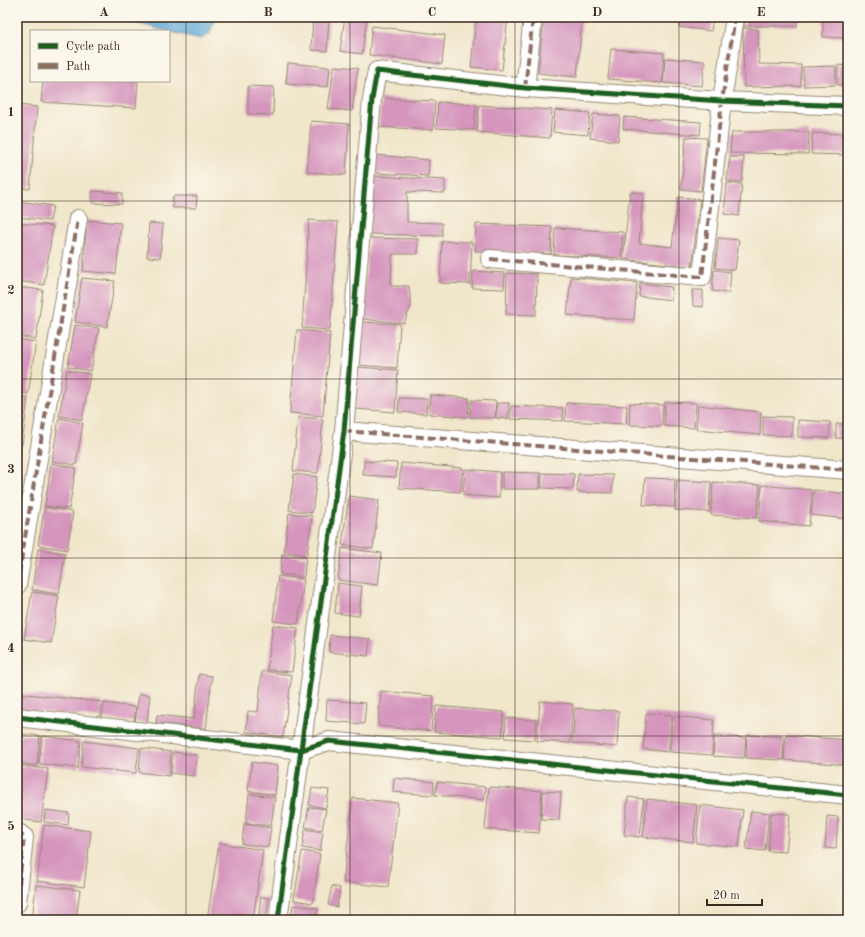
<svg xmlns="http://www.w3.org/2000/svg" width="865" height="937" font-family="'Old Standard TT',serif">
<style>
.water{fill:#5fa7d6;stroke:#4d687a}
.building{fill:#d595bd}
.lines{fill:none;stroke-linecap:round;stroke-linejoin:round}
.minor-casing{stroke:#968874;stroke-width:20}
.minor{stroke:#fff;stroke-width:18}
.quiet{stroke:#8d6e63;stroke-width:4;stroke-dasharray:8 4;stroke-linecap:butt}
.cycleway-casing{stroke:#fbf7ec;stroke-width:8}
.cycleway{stroke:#1b5e20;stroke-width:5}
.grid{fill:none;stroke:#3b2a1e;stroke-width:1;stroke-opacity:0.55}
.neatline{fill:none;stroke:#3b2a1e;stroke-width:1.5}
.grid-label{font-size:13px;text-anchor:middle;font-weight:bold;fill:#3b2a1e}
</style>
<rect width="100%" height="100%" fill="#fbf7ec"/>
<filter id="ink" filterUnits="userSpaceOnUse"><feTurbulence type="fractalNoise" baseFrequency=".025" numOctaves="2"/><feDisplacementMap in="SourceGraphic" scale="8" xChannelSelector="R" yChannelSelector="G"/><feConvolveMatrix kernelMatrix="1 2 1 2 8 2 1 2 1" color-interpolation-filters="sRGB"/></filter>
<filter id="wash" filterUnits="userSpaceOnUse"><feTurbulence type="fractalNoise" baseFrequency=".012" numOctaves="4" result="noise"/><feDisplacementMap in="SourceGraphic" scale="16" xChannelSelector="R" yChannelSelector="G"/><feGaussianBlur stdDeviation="0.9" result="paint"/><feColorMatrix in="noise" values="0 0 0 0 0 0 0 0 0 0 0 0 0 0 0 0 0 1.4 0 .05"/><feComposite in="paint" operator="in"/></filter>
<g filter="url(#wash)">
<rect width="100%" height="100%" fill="#f0e6ca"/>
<path class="water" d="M110,17H186L198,18L200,17H221L213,22L210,34L200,39Z"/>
<g id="blocks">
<path class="building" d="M313,17H329L327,51L311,50Z
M345,17H367L362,54L340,51Z
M476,17H508L502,70L471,67Z
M544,17L582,18L577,77L538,73Z
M680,17H713L711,31L679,27Z
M745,17H798L797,26H744Z
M823,17H848V38L823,37Z
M372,26L445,35L442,64L369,55Z
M743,28L758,29L759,64L801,65V86L744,87Z
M611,49L664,53L662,83L608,79Z
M665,58L705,61L702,86L663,83Z
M288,63L330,67L328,87L286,84Z
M838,65L848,66V85H838Z
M334,66L358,68L352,111L328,109Z
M836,66V85L804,86L803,67Z
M43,81H138L136,108L41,102Z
M248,86L274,87L273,115L248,114Z
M381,98L435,101L433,130L379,127Z
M438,102L476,104L474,130L436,128Z
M17,105L37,107L30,189L17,188Z
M479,105L552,110L550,138L477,132Z
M555,110L590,113L588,135L553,132Z
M593,114L620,116L618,141L590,138Z
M624,117L701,122L700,135L623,129Z
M311,121L349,124L346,175L307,172Z
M732,132H809L808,154L730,153Z
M812,133L848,134V155L811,154Z
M686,137L707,138L701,191L681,189Z
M376,155L429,160L428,176L374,173Z
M730,157H744L742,182L727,181Z
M374,176L445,180V193L407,192V222L442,223V236L369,234Z
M727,183L742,184L739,216L724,214Z
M92,191L122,193V204L92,203Z
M630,192L643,193L639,243L672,247L678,197L700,199L692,267L623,259Z
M173,196H197L196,208H173Z
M17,201L53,206L50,221L17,217Z
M87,220L121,223L116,274L83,271Z
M309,220L338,222L330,330L302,328Z
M17,223L53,226L44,285L17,281Z
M149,223L163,224L160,258L147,257Z
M476,224L552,227L551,254L475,251Z
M555,228L623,232L621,258L554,255Z
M369,238L418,239V254H392L391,286H409L411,306L404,323L362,319Z
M718,238L739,240L735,270L715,268Z
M442,241L472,242L470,284L440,283Z
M714,270L731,272L729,293L712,291Z
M473,271L505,273L504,289L472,288Z
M507,273L537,274L536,315L506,314Z
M571,277L637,283L634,320L567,315Z
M82,278L115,281L107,327L75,322Z
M640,283L672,287L671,300L639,296Z
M17,287L43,290L36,339L17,336Z
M692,290H703V307L693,306Z
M362,322L400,324L397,368L359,365Z
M75,325L99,328L91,371L68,367Z
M297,330L330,333L323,416L290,413Z
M17,339L36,342L28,394L17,392Z
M358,367L398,370L395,412L355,409Z
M67,370L90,374L82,420L59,416Z
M430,395L469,398L468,417L429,414Z
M17,396L28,397L22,445L17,444Z
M399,398L427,399L426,414L398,412Z
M471,400L496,401L495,418L470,417Z
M665,402L696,403L694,428L664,426Z
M497,403H509L508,419L496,418Z
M566,403L627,406L626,424L565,421Z
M630,403L663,405L662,426L629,425Z
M698,405L761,412L760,435L696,429Z
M511,406L563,408V421L510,419Z
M763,416L792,417V436L763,435Z
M298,417L323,419L318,473L293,471Z
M59,418L83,423L76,465L52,461Z
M798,420L830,422L829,438L798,437Z
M836,424H848V439L836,438Z
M17,447H21L18,470H17Z
M364,461L397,463L396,477L363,475Z
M51,463L76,468L69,509L45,506Z
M401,463L463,468L461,492L399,488Z
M465,469L500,472L499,498L463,495Z
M502,472L540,473V489H502Z
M542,473L574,474L573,489L541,488Z
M294,474L317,477L312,513L289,510Z
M578,474L613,475L612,493L577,492Z
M645,478L675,479L674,507L643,505Z
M677,480L711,482L709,512L675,510Z
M713,482L760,485L757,518L711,515Z
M762,485L812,490L809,526L759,521Z
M814,490L848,494V519L811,515Z
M349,496L379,500L373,549L342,545Z
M45,507L73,512L67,550L38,545Z
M289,513L312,516L307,555L284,552Z
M342,548L382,553L378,585L338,580Z
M38,549L65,553L59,594L32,590Z
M282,554L306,557L304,577L280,574Z
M278,576L304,579L298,624L273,621Z
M338,583L362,586L359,616L335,613Z
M32,592L59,596L51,643L24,639Z
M273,625L298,628L292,672L267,670Z
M330,635L370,639L368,656L329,652Z
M262,671L292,675L283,737L246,732L248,711L258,712Z
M199,674L212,676L206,729L156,723L157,715L194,719Z
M381,691L434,696L431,731L378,726Z
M17,693L102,702L100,718L17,709Z
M139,694L150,695L147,723L135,722Z
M327,700L366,703L364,724L326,721Z
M540,701L573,704L570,743L537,741Z
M104,703L136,707L134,722L102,718Z
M436,706L504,712L502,737L434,732Z
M575,708L619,711L617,747L572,743Z
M646,713L672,715L668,752L643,749Z
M673,716L714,720L712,755L670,752Z
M506,718L537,720L535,740L505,738Z
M21,734L40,736L37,766L18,763Z
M747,735L784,737L783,760L746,758Z
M786,735L848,740V765L784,760Z
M42,736L81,741L78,768L39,764Z
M715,736L746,738L744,758L713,756Z
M84,741L139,748L136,773L81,767Z
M141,748L171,752L169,776L139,772Z
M173,752L197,755L194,776L171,773Z
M252,762L278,766L275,795L248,791Z
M18,765L48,769L41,822L17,819Z
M394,778L434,782L433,795L393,792Z
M437,782L486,787L484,800L435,795Z
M489,787L542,791L539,833L485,829Z
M312,788L329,790L326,808L309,805Z
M543,791L561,792L559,820L541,819Z
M249,794L275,797L271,826L246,823Z
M628,797L644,799L640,837L624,835Z
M353,798L398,803L388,887L343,882Z
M647,799L697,805L693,842L643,837Z
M700,805L743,810L739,847L696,843Z
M309,807L326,809L322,830L305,827Z
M45,810L69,813L68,825L44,822Z
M751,811L769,813L765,851L746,849Z
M771,813L790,814L786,852L768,851Z
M827,816L838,817L836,849L825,848Z
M244,824L271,828L268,847L242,844Z
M44,825L91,831L84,887L37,881Z
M305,829L323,832L320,851L302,848Z
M219,843L263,850L253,920H207Z
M302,851L320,854L313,903L294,900Z
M36,885L80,890L76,920H32Z
M332,886L340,888L337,907L328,905Z
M261,897L269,898L266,920H258Z
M293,905L318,908L316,920H291Z"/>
</g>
</g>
<g filter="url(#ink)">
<use href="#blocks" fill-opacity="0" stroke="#968874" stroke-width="1"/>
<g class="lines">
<g class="minor-casing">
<path id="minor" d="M525,88L533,17
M490,259L702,277L722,101L735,17
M344,431L848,470
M17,585L78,219
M17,717L301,750L329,741L848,795
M17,832L24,837L17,903
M278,920L344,431L372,99L377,71L525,88L722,101L848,106"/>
</g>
<use href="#minor" class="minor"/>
<path class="quiet" d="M525,88L533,17
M490,259L702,277L722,101L735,17
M344,431L848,470
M17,585L78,219
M17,832L24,837L17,903"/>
<g class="cycleway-casing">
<path id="cycleway" d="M17,717L301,750L329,741L848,795
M278,920L344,431L372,99L377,71L525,88L722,101L848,106"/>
</g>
<use href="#cycleway" class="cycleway"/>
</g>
</g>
<path class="grid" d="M186,17V920M350,17V920M515,17V920M679,17V920M17,201H848M17,379H848M17,558H848M17,736H848"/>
<rect width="865" height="937" fill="none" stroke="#fbf7ec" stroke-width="44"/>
<rect x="30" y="30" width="140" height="52" fill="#fbf7ec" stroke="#aea59a"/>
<rect x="38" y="43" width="20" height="6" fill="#1b5e20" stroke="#aea59a"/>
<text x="66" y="50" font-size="12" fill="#3b2a1e">Cycle path</text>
<rect x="38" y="63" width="20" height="6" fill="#8d6e63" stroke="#aea59a"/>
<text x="66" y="70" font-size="12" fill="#3b2a1e">Path</text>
<path d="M707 899v6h55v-6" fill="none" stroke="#3b2a1e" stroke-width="2"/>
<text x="713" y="899" font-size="12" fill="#3b2a1e" stroke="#fbf7ec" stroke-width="3" paint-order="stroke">20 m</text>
<rect x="22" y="22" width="821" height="893" class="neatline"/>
<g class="grid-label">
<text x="104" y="16">A</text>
<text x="268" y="16">B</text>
<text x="432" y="16">C</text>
<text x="597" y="16">D</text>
<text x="761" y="16">E</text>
<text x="11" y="116">1</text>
<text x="11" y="294">2</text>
<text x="11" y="473">3</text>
<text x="11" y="652">4</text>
<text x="11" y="830">5</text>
</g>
</svg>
